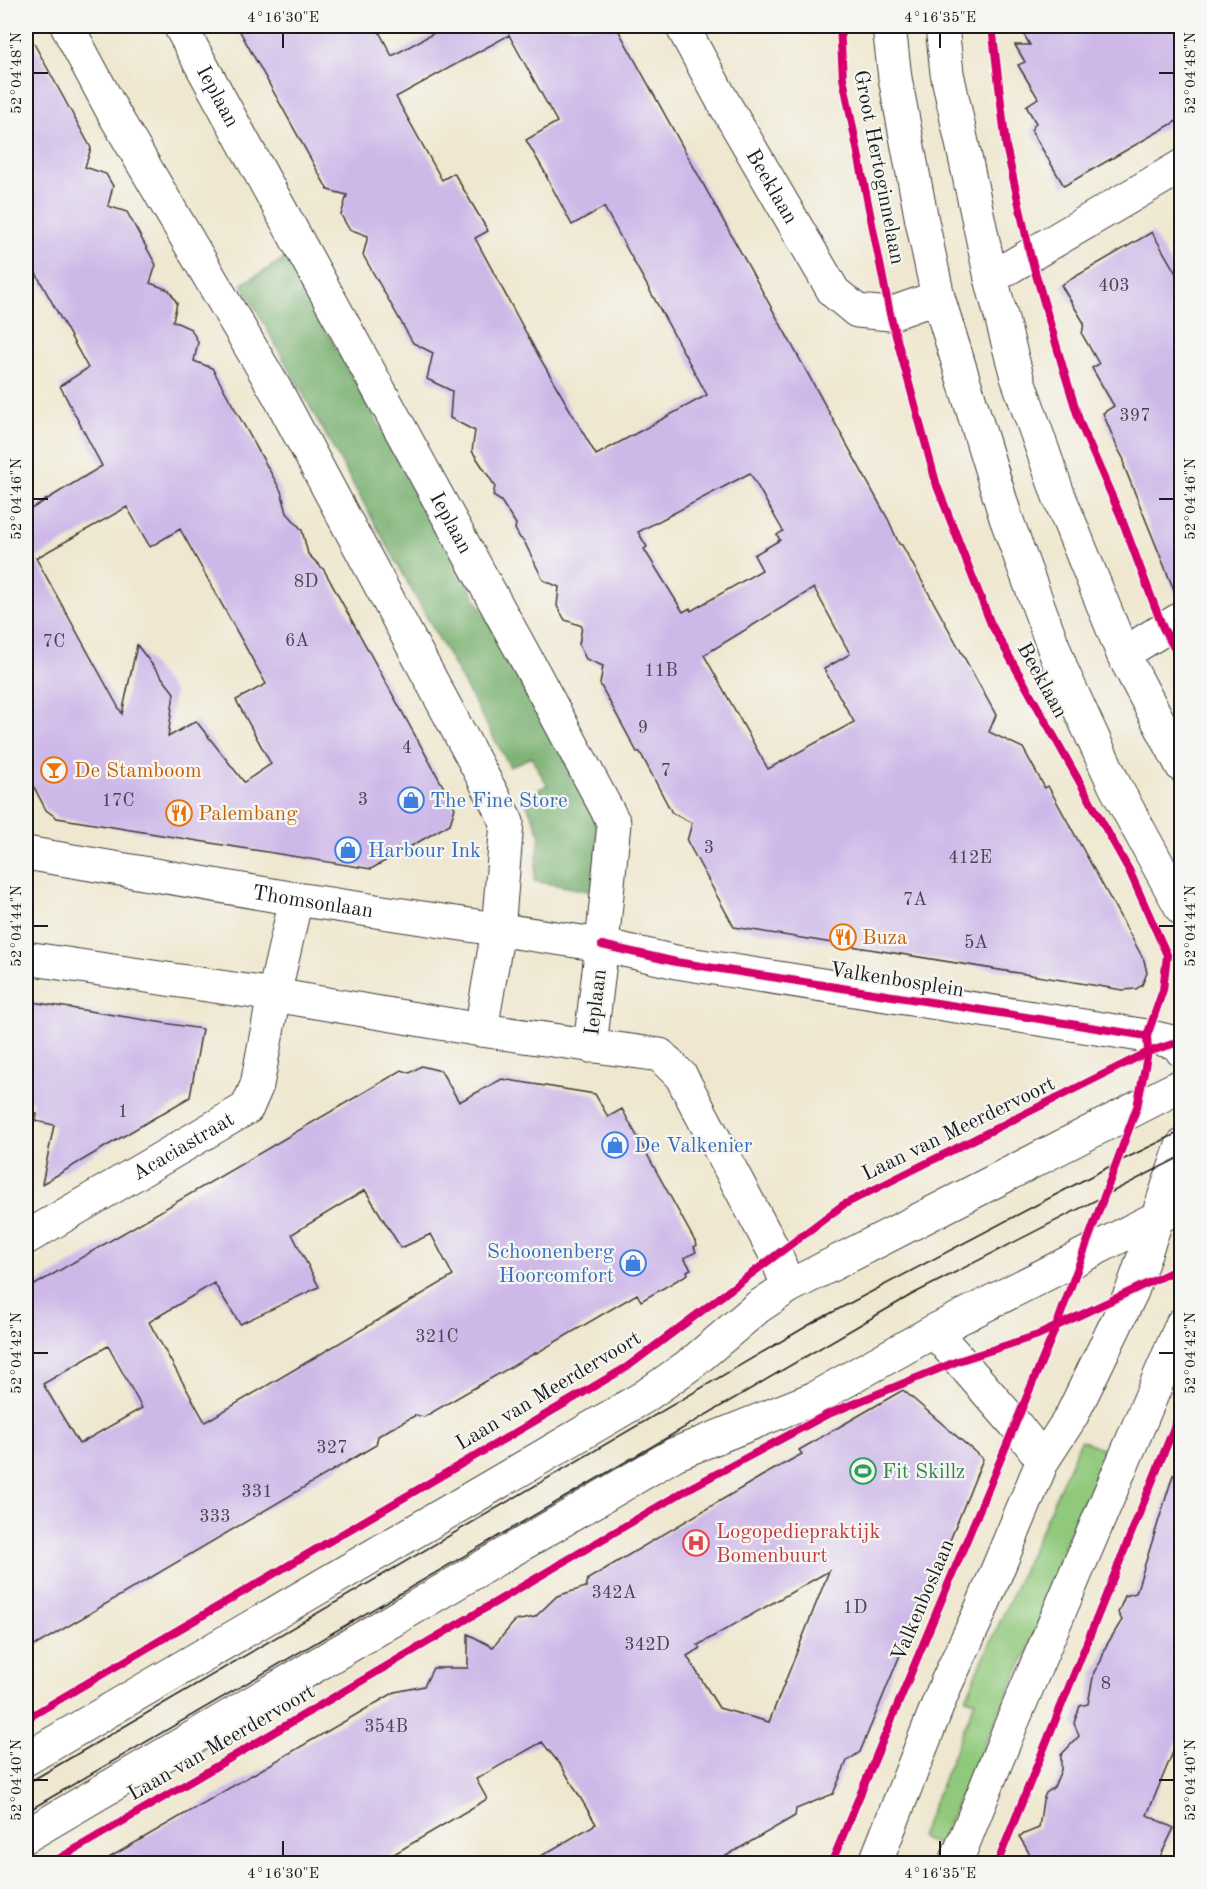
<svg xmlns="http://www.w3.org/2000/svg" width="1207" height="1889" font-family="'Old Standard TT',serif">
<style>
.green{fill:#91c97c;stroke:#56724c;stroke-width:1.5}
.forest{fill:#74ad6c;stroke:#486444;stroke-width:1.5}
.building{fill:#ceb8e8;fill-rule:evenodd}
.lines{fill:none;stroke-linecap:round;stroke-linejoin:round}
.minor-casing{stroke:#3c3a37;stroke-width:35}
.tertiary-casing{stroke:#3c3a37;stroke-width:35}
.minor{stroke:#fff;stroke-width:33}
.tertiary{stroke:#fff;stroke-width:33}
.tram{stroke:#1c1c1c;stroke-width:1.5}
.cycleway-casing{stroke:#f6f6f2;stroke-width:11}
.cycleway{stroke:#d6006c;stroke-width:8}
.ticks{fill:none;stroke:#1c1c1c;stroke-width:2}
.labels{text-anchor:middle;stroke-width:4.5;stroke-linejoin:round;paint-order:stroke}
.number-label{font-size:18px;fill:#48434f}
.street-label{font-size:21px;fill:#1c1c1c;stroke:#f6f6f2}
.food-label{font-size:21px;fill:#c56008;stroke:#f6f6f2;text-anchor:start}
.shop-label{font-size:21px;fill:#366cbe;stroke:#f6f6f2;text-anchor:start}
.leisure-label{font-size:21px;fill:#27864d;stroke:#f6f6f2;text-anchor:start}
.health-label{font-size:21px;fill:#be3a42;stroke:#f6f6f2;text-anchor:start}
.neatline{fill:none;stroke:#1c1c1c;stroke-width:2}
.ticks-label{font-size:15px;text-anchor:middle;fill:#1c1c1c}
</style>
<rect width="100%" height="100%" fill="#f6f6f2"/>
<filter id="ink" filterUnits="userSpaceOnUse"><feTurbulence type="fractalNoise" baseFrequency=".0167" numOctaves="2"/><feDisplacementMap in="SourceGraphic" scale="12" xChannelSelector="R" yChannelSelector="G"/><feConvolveMatrix kernelMatrix="1 2 1 2 8 2 1 2 1" color-interpolation-filters="sRGB"/></filter>
<filter id="wash" filterUnits="userSpaceOnUse"><feTurbulence type="fractalNoise" baseFrequency=".008" numOctaves="4" result="noise"/><feDisplacementMap in="SourceGraphic" scale="24" xChannelSelector="R" yChannelSelector="G"/><feGaussianBlur stdDeviation="1.35" result="paint"/><feColorMatrix in="noise" values="0 0 0 0 0 0 0 0 0 0 0 0 0 0 0 0 0 1.4 0 .05"/><feComposite in="paint" operator="in"/></filter>
<g filter="url(#wash)">
<rect width="100%" height="100%" fill="#efe7cf"/>
<path class="green" d="M1081,1440L1111,1452L1093,1502L1084,1498L1057,1564L1066,1568L938,1845L920,1837L975,1701L966,1698Z"/>
<path class="forest" d="M286,258L588,800L596,822L598,851L594,892L534,881L540,834L524,798L547,785L531,757L510,767L242,284Z"/>
<g id="blocks">
<path class="building" d="M237,26H376L392,56L447,26H616L889,521L899,544L902,545L996,715L989,732L1023,748L1045,788L1048,786L1144,960L1147,973L1142,985L1136,989L1123,990L734,927L687,841L692,823L672,813L640,752H637L600,684L603,666L586,659L579,645L582,626L565,620L557,606L559,587L543,580L524,541L520,538L515,529L516,524L501,501L493,496L495,486L472,451L475,431L450,418L452,391L427,379L433,353L413,343L363,255L368,236L349,229L341,215L347,195L328,190ZM509,35L557,122L526,140L547,176H546L572,225L604,207L707,395L596,455L537,353L475,238L488,231L454,173L442,180L396,97ZM750,473L783,531L777,535L780,540L754,555L762,570L691,611L690,608L683,612L644,549L647,547L638,532ZM814,588L850,654L824,669L854,722L768,769L704,655Z
M1019,26H1182V118L1064,186L1031,130L1036,123L1026,106L1038,98L1018,65L1025,62L1015,45H1030Z
M26,29L91,148L85,167L106,174L113,186L108,206L127,212L156,265L150,283L169,290L177,303L173,321L191,329L198,342L194,361L212,368L281,491L287,513L302,530L308,554L324,570L455,808L450,824L371,869L57,818L46,810L26,772V512L102,466L60,386L88,368L26,255ZM127,507L150,547L180,529L266,684L236,700L271,764L244,782L196,721L168,737L174,693L137,645L122,714L36,558Z
M1152,232L1182,284V599L1178,600L1124,466V460L1117,447L1103,413L1114,406L1092,368L1099,364L1082,334L1084,323L1061,285Z
M26,1001L202,1029L190,1097L42,1184L54,1125L36,1121L37,1114L31,1112L33,1101L26,1100Z
M421,1066L441,1071L459,1102L502,1079L595,1094L608,1117L622,1109L697,1245L694,1247L696,1252L684,1258L691,1269L687,1271L688,1274L641,1301L637,1294L535,1354V1353L424,1417L416,1415L392,1428L378,1436L376,1445L26,1651V1290L402,1070L410,1073ZM365,1190L401,1248L431,1234L453,1276L205,1422L149,1322L214,1283L240,1324L319,1287L292,1234ZM108,1346L142,1408L79,1444L43,1384Z
M903,1390L983,1459L938,1570H935L860,1752L847,1761L833,1794L796,1809L795,1816L714,1863H529L596,1824L562,1767L542,1742L476,1779L487,1799L379,1863H100L395,1692L424,1686L433,1668H468V1634L493,1647L515,1621L535,1617L557,1596L586,1587L588,1579L762,1476L802,1454L799,1450ZM829,1571L769,1722L719,1708L687,1656L700,1648L698,1645Z
M1173,1475L1182,1477V1730L1147,1815L1174,1828L1157,1863H1035L1019,1836L1039,1828L1043,1800L1046,1793L1054,1787L1061,1770V1755L1079,1736L1074,1723L1080,1706L1088,1704L1094,1672L1101,1661L1106,1646L1122,1620L1118,1613L1125,1596L1136,1593Z"/>
</g>
</g>
<g filter="url(#ink)">
<use href="#blocks" fill-opacity="0" stroke="#3c3a37" stroke-width="1.5"/>
<g class="lines">
<g class="minor-casing">
<g id="minor">
<path d="M67,26L114,114L278,394L507,822L498,930L481,1030"/>
<path id="s1" d="M180,26L530,666L614,823L602,945L590,1046"/>
<path id="s2" d="M682,26L721,98L834,292L857,311L890,314L938,297"/>
<path d="M991,278L1182,166"/>
<path d="M1123,654L1182,618"/>
<path id="s3" d="M26,853L296,899L602,945L676,962L1147,1036L1177,1043L1182,1051"/>
<path d="M26,958L274,995L481,1030L660,1055L681,1076L776,1255L788,1287"/>
<path id="s4" d="M26,1238L247,1108L257,1085L274,995L296,899"/>
</g>
</g>
<g class="tertiary-casing">
<path id="tertiary" d="M889,26L895,78L922,221L938,297L1006,518L1063,673L1115,786L1182,909
M942,26L947,73L991,278L1017,377L1058,494L1123,654L1182,766
M934,1331L1015,1424L1043,1460
M26,1759L644,1397L692,1363L758,1307L788,1287L1182,1085
M26,1836L675,1454L815,1398L934,1331L1182,1205
M875,1864L946,1684L979,1614L1043,1460L1071,1417L1132,1291L1182,1146
M955,1864L1011,1725L1182,1324"/>
</g>
<use href="#minor" class="minor"/>
<use href="#tertiary" class="tertiary"/>
<path class="tram" d="M26,1784L814,1322L1116,1163L1182,1131
M26,1812L911,1295L1182,1156"/>
<g class="cycleway-casing">
<path id="cycleway" d="M992,26L1006,146L1030,254L1063,368L1080,423L1121,517L1163,628L1182,662
M602,945L676,962L1147,1036
M26,1719L627,1367L843,1205L1148,1052L1182,1041
M50,1864L688,1489L826,1415L958,1361L1038,1335L1182,1267
M831,1864L1056,1327L1137,1107L1148,1052L1147,1036L1163,990L1167,955L1129,870L991,624L937,486L890,314L843,78L840,26
M997,1864L1182,1408"/>
</g>
<use href="#cycleway" class="cycleway"/>
</g>
</g>
<path class="ticks" d="M283,33V48M940,33V48M33,73H48M1159,73H1174M33,499H48M1159,499H1174M33,926H48M1159,926H1174M33,1353H48M1159,1353H1174M33,1780H48M1159,1780H1174M283,1841V1856M940,1841V1856"/>
<defs>
<g id="bar-ring" transform="scale(1.35)"><circle r="9.5" fill="#f6f6f2" stroke="#e8710a" stroke-width="1.5"/><path d="M-6-5H6L.8 .8V4.5H3.5V6h-7V4.5H-.8V.8Z" fill="#e8710a"/></g>
<g id="shop-ring" transform="scale(1.35)"><circle r="9.5" fill="#f6f6f2" stroke="#3f7fe0" stroke-width="1.5"/><path d="M-5-2.5h2.3a2.7 3.5 0 0 1 5.4 0H5L5.5 6h-11ZM-1.5-2.5h3a1.5 2.3 0 0 0-3 0Z" fill="#3f7fe0"/></g>
<g id="restaurant-ring" transform="scale(1.35)"><circle r="9.5" fill="#f6f6f2" stroke="#e8710a" stroke-width="1.5"/><path d="M-5-6h1v4h1v-4h1v4h1v-4h1v5L-1.5 .5V6h-2V.5L-5-1ZM5-6V6H3V1.5H1.5Q1.5-4 5-6Z" fill="#e8710a"/></g>
<g id="stadium-ring" transform="scale(1.35)"><circle r="9.5" fill="#f6f6f2" stroke="#2e9e5b" stroke-width="1.5"/><path d="M0-5a6.5 5 0 1 0 0 10a6.5 5 0 1 0 0-10ZM-3.5-1.8h7v3.6h-7Z" fill="#2e9e5b"/></g>
<g id="hospital-ring" transform="scale(1.35)"><circle r="9.5" fill="#f6f6f2" stroke="#e0444e" stroke-width="1.5"/><path d="M-5-5h3v3.5h4V-5h3V5h-3V1.5h-4V5h-3Z" fill="#e0444e"/></g>
</defs>
<g fill-rule="evenodd">
<use href="#bar-ring" x="54" y="770"/>
<use href="#shop-ring" x="411" y="800"/>
<use href="#restaurant-ring" x="179" y="813"/>
<use href="#shop-ring" x="348" y="850"/>
<use href="#restaurant-ring" x="843" y="937"/>
<use href="#shop-ring" x="615" y="1145"/>
<use href="#shop-ring" x="633" y="1263"/>
<use href="#stadium-ring" x="863" y="1471"/>
<use href="#hospital-ring" x="696" y="1543"/>
</g>
<g class="labels">
<g class="number-label">
<text x="1114" y="291">403</text>
<text x="1135" y="421">397</text>
<text x="306" y="587">8D</text>
<text x="297" y="646">6A</text>
<text x="54" y="647">7C</text>
<text x="661" y="676">11B</text>
<text x="643" y="733">9</text>
<text x="407" y="753">4</text>
<text x="666" y="776">7</text>
<text x="363" y="805">3</text>
<text x="118" y="806">17C</text>
<text x="709" y="853">3</text>
<text x="970" y="863">412E</text>
<text x="915" y="905">7A</text>
<text x="976" y="948">5A</text>
<text x="123" y="1117">1</text>
<text x="437" y="1342">321C</text>
<text x="332" y="1453">327</text>
<text x="257" y="1497">331</text>
<text x="215" y="1522">333</text>
<text x="614" y="1598">342A</text>
<text x="855" y="1613">1D</text>
<text x="647" y="1650">342D</text>
<text x="1106" y="1689">8</text>
<text x="386" y="1732">354B</text>
</g>
<g class="street-label">
<text dy="7" stroke="none"><textPath href="#s1" startOffset="80">Ieplaan</textPath></text>
<text transform="translate(880 167) rotate(79)" y="7">Groot Hertoginnelaan</text>
<text dy="7" stroke="none"><textPath href="#s2" startOffset="184">Beeklaan</textPath></text>
<text dy="7" stroke="none"><textPath href="#s1" startOffset="566">Ieplaan</textPath></text>
<text transform="translate(1043 680) rotate(61)" y="7">Beeklaan</text>
<text dy="7" stroke="none"><textPath href="#s3" startOffset="291">Thomsonlaan</textPath></text>
<text transform="translate(897 979) rotate(9)" y="7">Valkenbosplein</text>
<text transform="translate(595 1002) rotate(-83)" y="7">Ieplaan</text>
<text transform="translate(958 1128) rotate(-26)" y="7">Laan van Meerdervoort</text>
<text dy="7" stroke="none"><textPath href="#s4" startOffset="182">Acaciastraat</textPath></text>
<text transform="translate(548 1390) rotate(-31)" y="7">Laan van Meerdervoort</text>
<text transform="translate(922 1600) rotate(-67)" y="7">Valkenboslaan</text>
<text transform="translate(221 1742) rotate(-30)" y="7">Laan van Meerdervoort</text>
</g>
<g class="food-label">
<text x="74" y="777">De Stamboom</text>
<text x="198" y="820">Palembang</text>
<text x="862" y="944">Buza</text>
</g>
<g class="shop-label">
<text x="430" y="807">The Fine Store</text>
<text x="368" y="857">Harbour Ink</text>
<text x="634" y="1152">De Valkenier</text>
<text x="614" y="1258" text-anchor="end">Schoonenberg<tspan x="614" dy="24">Hoorcomfort</tspan></text>
</g>
<g class="leisure-label">
<text x="882" y="1478">Fit Skillz</text>
</g>
<g class="health-label">
<text x="716" y="1538">Logopediepraktijk<tspan x="716" dy="24">Bomenbuurt</tspan></text>
</g>
</g>
<rect width="1207" height="1889" fill="none" stroke="#f6f6f2" stroke-width="66"/>
<rect x="33" y="33" width="1141" height="1823" class="neatline"/>
<g class="ticks-label">
<text x="283" y="22">4°16'30"E</text>
<text x="940" y="22">4°16'35"E</text>
<text transform="translate(16 73) rotate(-90)" y="5">52°04'48"N</text>
<text transform="translate(1190 73) rotate(-90)" y="5">52°04'48"N</text>
<text transform="translate(16 499) rotate(-90)" y="5">52°04'46"N</text>
<text transform="translate(1190 499) rotate(-90)" y="5">52°04'46"N</text>
<text transform="translate(16 926) rotate(-90)" y="5">52°04'44"N</text>
<text transform="translate(1190 926) rotate(-90)" y="5">52°04'44"N</text>
<text transform="translate(16 1353) rotate(-90)" y="5">52°04'42"N</text>
<text transform="translate(1190 1353) rotate(-90)" y="5">52°04'42"N</text>
<text transform="translate(16 1780) rotate(-90)" y="5">52°04'40"N</text>
<text transform="translate(1190 1780) rotate(-90)" y="5">52°04'40"N</text>
<text x="283" y="1878">4°16'30"E</text>
<text x="940" y="1878">4°16'35"E</text>
</g>
</svg>
